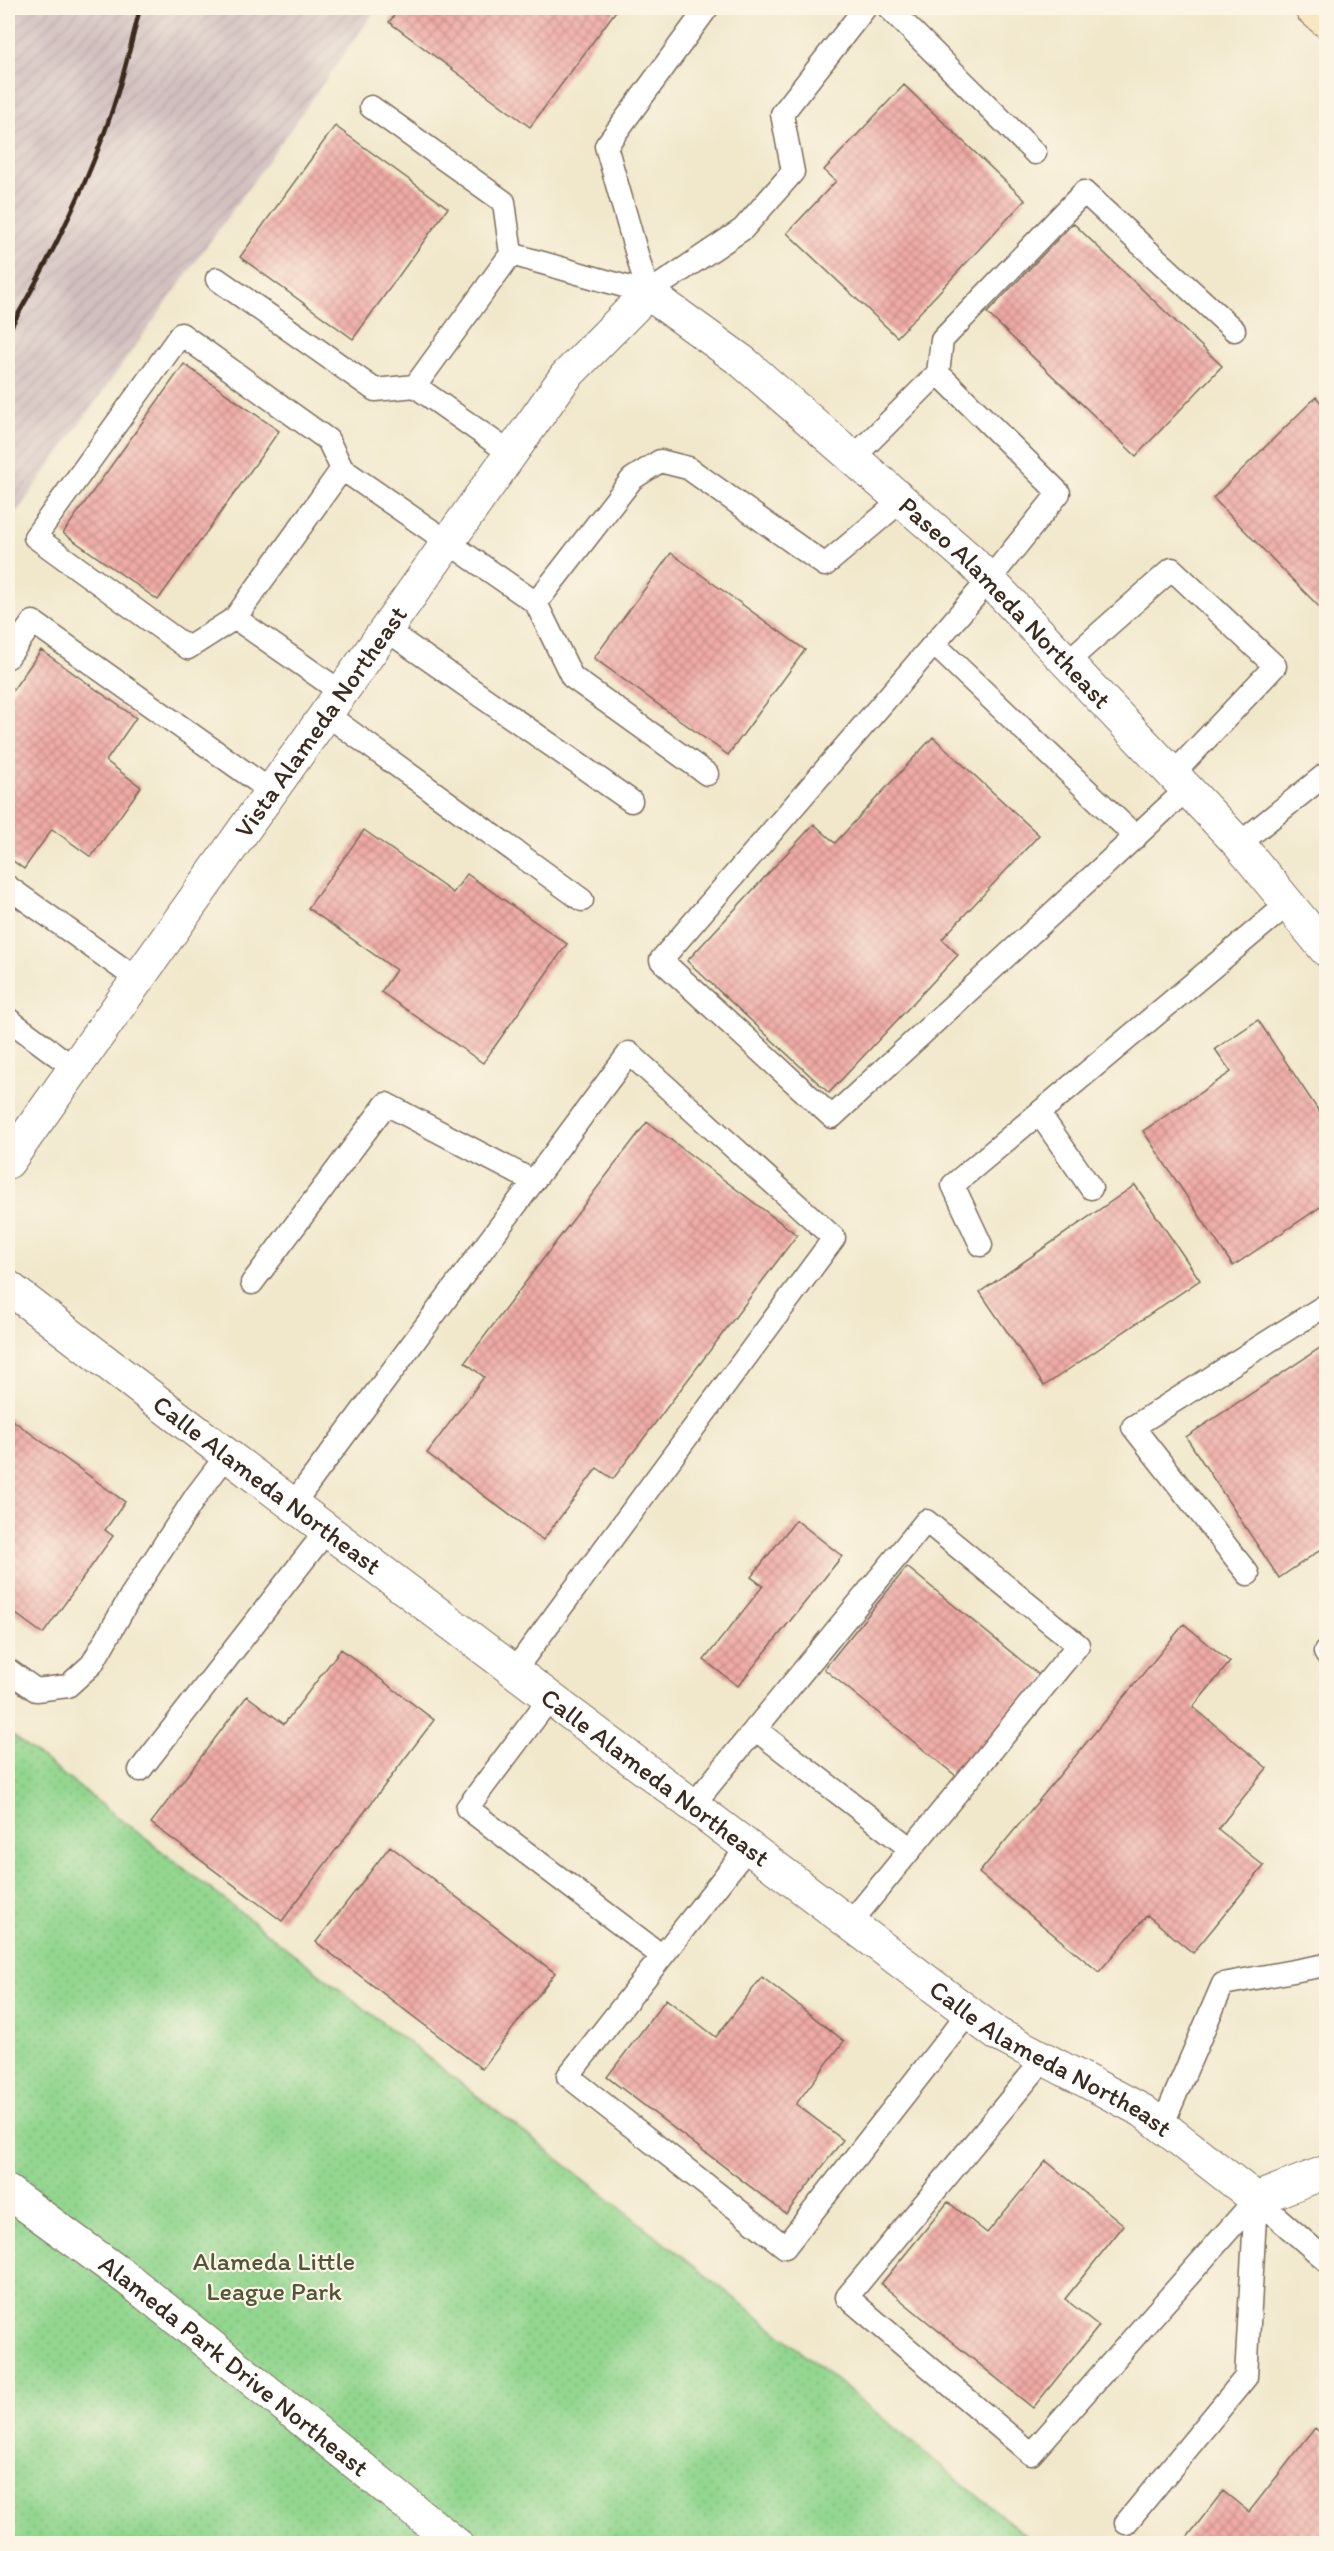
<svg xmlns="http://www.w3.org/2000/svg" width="1334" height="2551" font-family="Itim,sans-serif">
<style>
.industrial{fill:url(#industrial-furrows)}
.park{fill:url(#park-dots);stroke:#668056;stroke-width:1.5}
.building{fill:url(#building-cross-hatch)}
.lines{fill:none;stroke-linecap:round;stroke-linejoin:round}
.lane-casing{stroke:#7b6c5b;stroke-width:25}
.street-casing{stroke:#7b6c5b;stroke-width:35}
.secondary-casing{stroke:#7b6c5b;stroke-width:35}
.lane{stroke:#fff;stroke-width:22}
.street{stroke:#fff;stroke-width:33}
.secondary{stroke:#f9e7c3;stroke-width:33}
.rail{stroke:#3b2a1e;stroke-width:4.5}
.labels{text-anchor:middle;stroke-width:4.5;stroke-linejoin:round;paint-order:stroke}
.street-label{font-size:26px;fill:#3b2a1e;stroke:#fcf5e5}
.park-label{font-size:26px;fill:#51553a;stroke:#fcf5e5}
</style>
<defs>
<pattern id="industrial-furrows" width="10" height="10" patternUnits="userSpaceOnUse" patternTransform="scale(1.5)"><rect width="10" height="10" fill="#d1bfbf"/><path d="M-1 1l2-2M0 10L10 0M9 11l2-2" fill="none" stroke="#b4a4a4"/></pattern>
<pattern id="park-dots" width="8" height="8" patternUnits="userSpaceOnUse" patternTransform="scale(1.5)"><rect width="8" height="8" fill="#92d68f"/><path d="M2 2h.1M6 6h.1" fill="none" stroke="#7fb87b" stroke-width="1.8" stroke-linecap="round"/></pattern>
<pattern id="building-cross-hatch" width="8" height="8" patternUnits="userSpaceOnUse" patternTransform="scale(1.5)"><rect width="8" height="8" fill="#f0aba6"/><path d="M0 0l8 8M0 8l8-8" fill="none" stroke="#c48b87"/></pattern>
</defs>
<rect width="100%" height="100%" fill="#fcf5e5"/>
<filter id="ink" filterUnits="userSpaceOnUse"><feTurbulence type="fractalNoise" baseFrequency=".0167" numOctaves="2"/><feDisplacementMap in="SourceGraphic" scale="12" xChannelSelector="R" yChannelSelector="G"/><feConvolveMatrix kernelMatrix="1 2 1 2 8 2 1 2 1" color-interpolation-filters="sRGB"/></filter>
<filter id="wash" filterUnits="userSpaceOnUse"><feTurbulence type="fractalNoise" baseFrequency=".008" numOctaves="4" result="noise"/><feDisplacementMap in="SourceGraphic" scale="24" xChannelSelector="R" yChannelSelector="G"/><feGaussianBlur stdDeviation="1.35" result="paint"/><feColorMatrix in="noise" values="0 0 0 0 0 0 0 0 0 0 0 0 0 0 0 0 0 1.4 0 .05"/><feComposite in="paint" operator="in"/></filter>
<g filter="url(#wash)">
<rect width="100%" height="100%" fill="#f1e8cc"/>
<path class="industrial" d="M8,8H377L8,524Z"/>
<path class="park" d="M8,1732L557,2158L776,2331L1035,2543H8Z"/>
<g id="blocks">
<path class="building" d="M400,8H618L530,127L389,22Z
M904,85L1025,200L897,337L787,233L836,181L824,170Z
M335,126L448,208L353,339L240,257Z
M1073,223L1222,366L1136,456L987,313Z
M184,364L279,431L158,600L63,533Z
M1316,397L1326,408V614L1213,498Z
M671,553L805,650L728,755L594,658Z
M41,650L136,718L106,761L141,787L91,857L52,829L24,869L8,857V697Z
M933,737L1039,835L942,939L958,955L829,1093L687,961L814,824L835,843Z
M364,830L453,893L467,874L567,944L483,1063L381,992L396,970L308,908Z
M1258,1020L1326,1122V1203L1233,1266L1143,1131L1231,1072L1215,1049Z
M647,1122L797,1235L613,1479L597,1468L543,1540L427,1453L484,1377L465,1362Z
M1135,1185L1200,1280L1044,1386L980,1292Z
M1326,1344V1546L1279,1578L1186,1437Z
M8,1417L125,1502L105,1530L113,1536L43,1634L8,1608Z
M796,1520L842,1556L738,1686L704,1660L763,1586L751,1577Z
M907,1567L1044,1679L961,1780L824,1669Z
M1184,1624L1230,1662L1193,1707L1267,1768L1218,1829L1264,1866L1193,1953L1147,1915L1099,1972L979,1873Z
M341,1649L434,1720L282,1921L151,1823L247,1696L284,1724Z
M390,1846L555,1973L482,2069L316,1942Z
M762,1977L844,2041L796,2104L843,2140L786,2214L607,2077L666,1999L716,2037Z
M1046,2161L1124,2225L1065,2299L1099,2326L1033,2408L881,2284L948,2202L987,2233Z
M1315,2428L1326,2438V2544H1182L1223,2491L1249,2512Z"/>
</g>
</g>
<g filter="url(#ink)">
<use href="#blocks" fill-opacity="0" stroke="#7b6c5b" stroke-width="1.5"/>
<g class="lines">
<g class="lane-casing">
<path id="lane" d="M889,8L1035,153
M371,107L504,202L511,254
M217,279L375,390L415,386
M648,293L743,229L793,172L782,114L865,8
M648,293L606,146L707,8
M938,373L1059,493L989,580L661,960L832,1117L1187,789
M510,453L415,386L511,254L648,293
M853,458L938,373L942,340L1084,192L1234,330
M536,603L572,677L707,774
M235,618L188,648L35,537L181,334L328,440L342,469
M385,629L631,801
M934,644L1136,837
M8,657L33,622L271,791
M1067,662L1172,569L1275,666L1173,774
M341,692L235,618L342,469L536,603L632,479L660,461L688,468L825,565L902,500
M326,714L582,900
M1239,844L1326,774
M8,887L137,979
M8,1019L74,1068
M1039,1113L1091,1188
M981,1245L953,1185L1289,903
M252,1283L386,1104L533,1181
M293,1504L629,1053L834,1238L514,1671
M1248,1574L1133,1427L1326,1305
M1325,1652L1326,1654
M8,1670L36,1690L68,1686L92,1664L132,1594L196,1496L227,1455
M550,1698L467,1808L662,1956
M755,1729L911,1849
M140,1770L327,1530
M693,1805L926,1521L1078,1645L851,1922
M748,1847L568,2076L785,2247L969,2012
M1044,2059L847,2297L1031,2454L1256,2199
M1162,2126L1223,1984L1326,1965
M1256,2199L1326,2260
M1126,2523L1246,2377L1256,2199"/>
</g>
<g class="street-casing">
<g id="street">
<path id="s1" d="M8,1162L566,376L648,293L743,362L970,560L1239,844L1326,950"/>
<path id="s2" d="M8,1287L227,1455L997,2034L1143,2111L1256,2199L1326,2172"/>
<path id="s3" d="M8,2192L129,2280L456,2544"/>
</g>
</g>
<g class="secondary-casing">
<path id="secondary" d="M1311,8L1326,21"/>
</g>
<use href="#lane" class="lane"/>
<use href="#street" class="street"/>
<use href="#secondary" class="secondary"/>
<path class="rail" d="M8,332C45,268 80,201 105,131C120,90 130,49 140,8"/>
</g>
</g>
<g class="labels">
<g class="street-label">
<text dy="9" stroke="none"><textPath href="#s1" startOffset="1554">Paseo Alameda Northeast</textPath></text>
<text dy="9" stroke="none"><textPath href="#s1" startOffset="540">Vista Alameda Northeast</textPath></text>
<text dy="9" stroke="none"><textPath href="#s2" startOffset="326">Calle Alameda Northeast</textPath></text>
<text dy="9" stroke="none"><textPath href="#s2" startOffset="812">Calle Alameda Northeast</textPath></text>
<text dy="9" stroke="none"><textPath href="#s2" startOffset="1298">Calle Alameda Northeast</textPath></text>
<text dy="9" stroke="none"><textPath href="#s3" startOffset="285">Alameda Park Drive Northeast</textPath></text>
</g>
<g class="park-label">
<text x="274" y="2270">Alameda Little<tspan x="274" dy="30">League Park</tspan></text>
</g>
</g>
<rect width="1334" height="2551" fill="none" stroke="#fcf5e5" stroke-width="30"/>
</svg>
